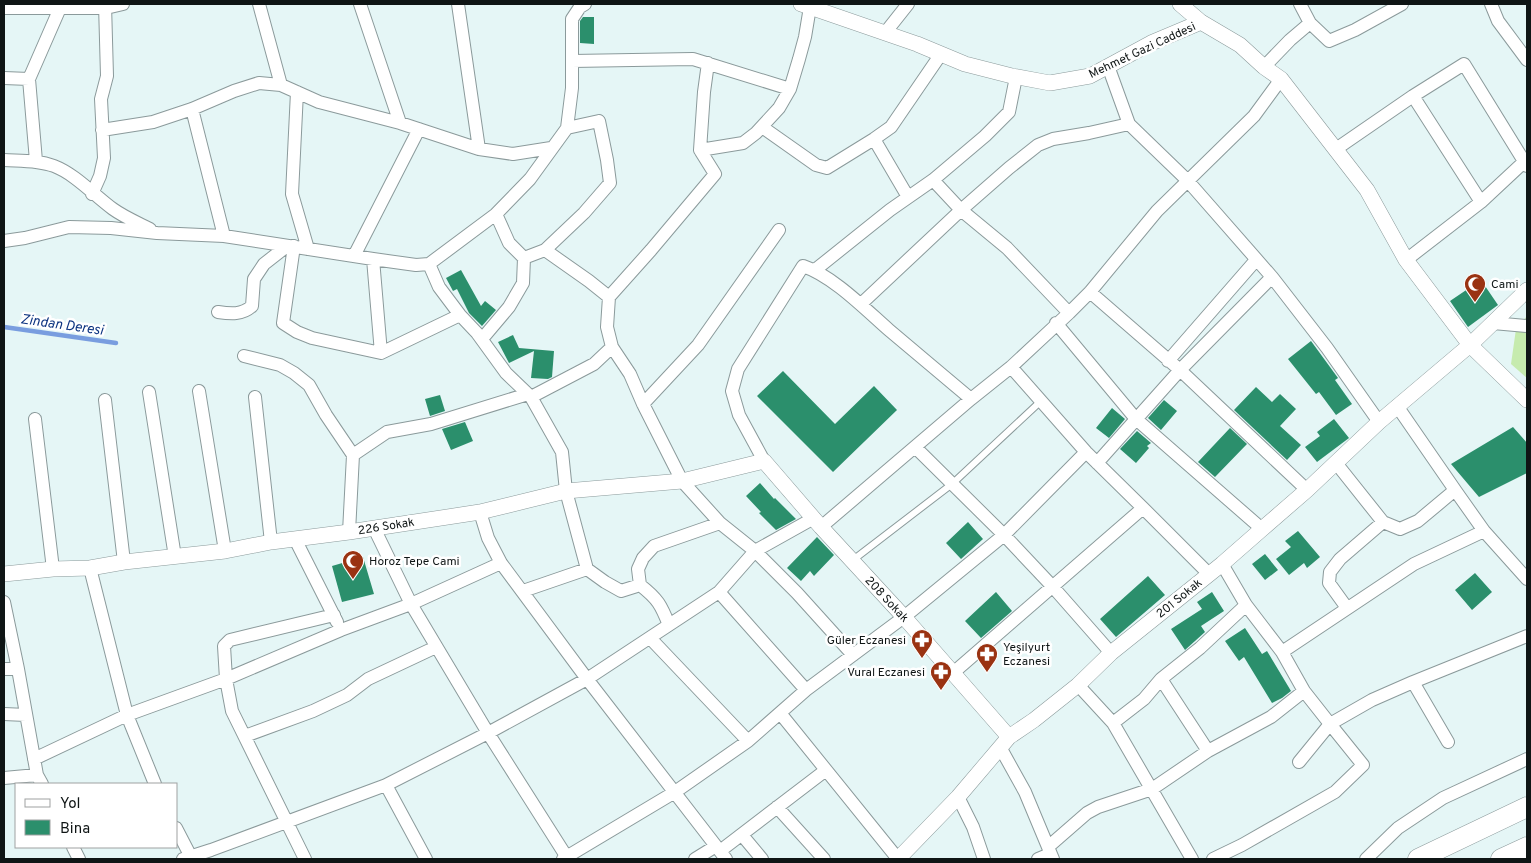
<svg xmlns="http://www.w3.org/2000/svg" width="1531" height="863" font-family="Overpass,sans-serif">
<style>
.green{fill:#c6ebae}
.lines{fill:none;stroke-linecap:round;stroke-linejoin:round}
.stream{stroke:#799ddf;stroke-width:4.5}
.building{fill:#2b8f6c}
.service-casing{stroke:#8b9a9b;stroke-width:8}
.minor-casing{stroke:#8b9a9b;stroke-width:14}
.tertiary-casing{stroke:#8b9a9b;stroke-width:16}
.primary-casing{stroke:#8b9a9b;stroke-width:21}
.service{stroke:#fff;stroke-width:6}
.minor{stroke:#fff;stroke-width:12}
.tertiary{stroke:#fff;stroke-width:15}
.primary{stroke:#fff;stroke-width:20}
.labels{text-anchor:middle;stroke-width:5;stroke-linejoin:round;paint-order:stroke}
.street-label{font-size:12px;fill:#0f1515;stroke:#fff}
.poi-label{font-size:12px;fill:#0f1515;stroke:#fff;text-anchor:start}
.water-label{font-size:14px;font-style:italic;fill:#0d3480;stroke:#fff}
</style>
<rect width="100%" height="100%" fill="#e5f6f6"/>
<path class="green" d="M1527,316V378L1511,364L1516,329Z"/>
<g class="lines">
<path class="stream" d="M4,327L116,343"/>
</g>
<path class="building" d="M583,17H594V44L580,43V21Z
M461,270L481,306L485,301L496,310L482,326L469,313L457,289L453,291L446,278Z
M1481,280L1498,305L1468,327L1450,301Z
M513,335L519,348L554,351L552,377L548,379L531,378L534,351L509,363L498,342Z
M1311,341L1338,378L1335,380L1352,404L1336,415L1319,392L1316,394L1288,359Z
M783,371L835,424L874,386L897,410L833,472L757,396Z
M1256,387L1272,402L1280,394L1296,409L1280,426L1301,445L1287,460L1234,410Z
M440,395L445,411L430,416L425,399Z
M1164,400L1177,411L1161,430L1148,418Z
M1112,408L1125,419L1109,438L1096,428Z
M1334,419L1349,438L1317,462L1305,447L1320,436L1317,432Z
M465,422L473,441L451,450L442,429Z
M1513,427L1527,443V473L1479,497L1451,464Z
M1230,428L1247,444L1215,477L1198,462Z
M1137,431L1151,443L1147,446L1149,448L1136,463L1120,449Z
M760,483L774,499L775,498L796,519L776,530L759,513L761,512L746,496Z
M968,522L983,539L961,559L946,543Z
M1298,531L1320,557L1307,568L1304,563L1289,575L1276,559L1291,547L1285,541Z
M817,537L834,555L814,576L810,571L801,581L787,568Z
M1265,554L1278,570L1265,580L1252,564Z
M363,557L374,594L342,602L332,566Z
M1475,573L1492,592L1472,610L1455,590Z
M1148,576L1165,595L1116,637L1100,619Z
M996,592L1012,611L981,638L965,621Z
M1212,592L1224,611L1201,626L1205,632L1185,650L1171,629L1202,609L1197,602Z
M1245,628L1262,654L1267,651L1291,691L1282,698L1272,703L1244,657L1239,661L1225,641Z"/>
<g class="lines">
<g class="service-casing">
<path id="service" d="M853,560L952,484L1041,401"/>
</g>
<g class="minor-casing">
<path id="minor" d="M259,4L281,85
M360,4L400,123
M458,4L479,149
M1300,4L1310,23
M1491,4L1498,21L1527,60
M4,8H106L123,4
M885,33L908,4
M572,61L693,59L790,89
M1108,66L1129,124L1187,180L1272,277L1327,348L1379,422
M1264,67L1290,40L1310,23L1329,41L1355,30L1402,4
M4,78L29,79
M297,92L292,194L308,249
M1413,96L1481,202
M192,109L224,236
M762,127L816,165L827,168L874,139L891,127L941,54
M102,130L153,122L192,109L234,91L259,83L281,85L319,102L400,123L479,149L513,154L551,148
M874,139L908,197
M1336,149L1413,96L1464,64L1527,166
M700,150L743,143L756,133L779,108L790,89L799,59L805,37L810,7
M4,160C20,161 38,160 54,166C75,174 94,195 113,209C124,217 138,223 150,229
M36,161L29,79L60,8
M933,180L961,210L1007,248L1069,313
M92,194L100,176L104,158L101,99L107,76L105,4
M496,214L509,243L524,258L545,250L589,281L609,297L607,327L612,347L630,374L643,404L682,481L720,523L755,551L797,593L853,655
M4,241L25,238L69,227L111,228L157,233L224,236L373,259L416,265L429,264L496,214L530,179L567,128L572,88V19L580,7L585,4
M294,246L283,323L297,332L312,338L381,353L460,315
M545,250L584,213L610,183L607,160L599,121L567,128
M354,256L419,129
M373,259L381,353
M1406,260L1481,202L1524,162
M429,264L439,287L460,315L477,333L506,373L531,397L562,452L566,491L587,569L605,582L621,591L640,585C658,599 661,605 669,625
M815,270L890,210L933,180L985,136L1009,112L1016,77
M1090,292L1180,370L1307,490
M609,297L651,250L715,174L700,150L704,92L708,63
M861,304L961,210L1009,168L1038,145L1053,139L1089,133L1129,124
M218,312C231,314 242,315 252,306L254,279L264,264L287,246
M1056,323L1136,419L1262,529
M1493,323L1527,326
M482,339L509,307L523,283L524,258
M244,356L280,365L294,373L309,385L326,415L353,455L349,532
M1168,361L1256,260
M1011,367L1086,452L1143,508L1209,574
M199,391L225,551
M149,392L175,557
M255,397L271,542
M531,397L594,364L612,347
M105,400L124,562
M643,404L698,345L779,230
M1397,406L1455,490
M35,419L53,569
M915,447L1004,535L1053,587L1111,653
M353,455L387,432L431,424L528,394
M764,461L739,415L732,391L738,369L803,266C833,276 865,309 889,330C916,353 944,376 971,399
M1097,463L1180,370L1272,277
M1336,463L1383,522L1400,529L1418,521L1455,490L1484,531
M480,512L488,538L501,563L587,679L726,859
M821,527L971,399L1011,367L1069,313L1090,292L1157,211L1254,116L1281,79
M374,528L411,604L488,733L568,859
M295,539L337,622
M1222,564L1246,605L1282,652L1304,691L1330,724L1372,700L1413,682L1527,636
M90,568L127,715L155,784
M640,585L638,569L643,558L654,546L720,523
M523,591L587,569
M719,592L806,690
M4,602L18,669L37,775L42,784
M1347,608L1329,583L1330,572L1340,559L1383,522
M650,638L748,741
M1282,652L1414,564L1484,531L1527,579
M4,669H18
M953,673L1143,508
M1161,679L1200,648L1246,605
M1413,682L1448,742
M1078,685L1113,723L1192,859
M780,713L898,859
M4,714L26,715
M1113,723L1144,699L1161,679L1208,751L1271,717L1304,691
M245,736L313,711L347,695L368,679L436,647
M1000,747L1025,792L1053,859
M34,759L127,715L226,679L341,630L411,604L501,563
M4,778L37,775
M386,785L426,859
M958,797L973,827L984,859
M777,807L824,859
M176,828L191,857
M742,835L762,859
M73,847L79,859
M1048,847L1087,813L1098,807L1152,789L1208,751
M720,851L826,770
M183,859L211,850L386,785L488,733L587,679L719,592L755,551L814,518
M305,859L232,711L226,679L224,646L230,640L334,615
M563,859L675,792L748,741L806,690L904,617L1004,535L1086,452
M695,859L716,846
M1038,859L1050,854
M1213,859L1242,845L1335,792L1363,765L1330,724L1299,762
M1366,859L1398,828L1443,798L1527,759"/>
</g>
<g class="tertiary-casing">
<path id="tertiary" d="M801,4L917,44L965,64L1012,76L1050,83L1090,76L1151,43L1201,22
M1180,4L1201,22L1240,45L1264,67L1281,79L1367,190L1406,260L1470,345L1527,400
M4,574L53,569L90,568L124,562L225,551L271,542L349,532L480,512L566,491L682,481L764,461L821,527L904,617L1009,737
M898,859L958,797L1009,737L1034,720L1078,685L1111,653L1222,564L1262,529L1307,490L1379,422L1470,345L1527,290"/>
</g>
<g class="primary-casing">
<path id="primary" d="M1418,859L1527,807
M1501,859L1527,847"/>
</g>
<use href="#service" class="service"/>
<use href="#minor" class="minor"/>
<use href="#tertiary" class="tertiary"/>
<use href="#primary" class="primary"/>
</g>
<defs>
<g id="mosque-pin" transform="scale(1.125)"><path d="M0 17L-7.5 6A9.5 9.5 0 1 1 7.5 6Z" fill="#9a3312" stroke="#fff"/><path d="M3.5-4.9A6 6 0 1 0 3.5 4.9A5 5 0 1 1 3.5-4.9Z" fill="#fff"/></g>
<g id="pharmacy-pin" transform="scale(1.125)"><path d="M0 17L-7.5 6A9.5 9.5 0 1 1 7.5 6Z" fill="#9a3312" stroke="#fff"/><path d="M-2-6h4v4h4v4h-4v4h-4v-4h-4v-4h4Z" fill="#fff"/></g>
</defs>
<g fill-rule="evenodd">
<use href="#mosque-pin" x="1475" y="284"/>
<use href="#mosque-pin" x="353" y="561"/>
<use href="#pharmacy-pin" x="922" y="640"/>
<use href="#pharmacy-pin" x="987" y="654"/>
<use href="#pharmacy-pin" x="941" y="672"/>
</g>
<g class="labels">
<g class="street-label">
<text transform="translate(1142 50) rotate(-25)" y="4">Mehmet Gazi Caddesi</text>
<text transform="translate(386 526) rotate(-9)" y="4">226 Sokak</text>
<text transform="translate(1179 598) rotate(-39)" y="4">201 Sokak</text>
<text transform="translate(887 599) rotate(47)" y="4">208 Sokak</text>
</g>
<g class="poi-label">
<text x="1491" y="288">Cami</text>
<text x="369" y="565">Horoz Tepe Cami</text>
<text x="906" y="644" text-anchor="end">Güler Eczanesi</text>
<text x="1003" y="651">Yeşilyurt<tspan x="1003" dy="14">Eczanesi</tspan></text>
<text x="925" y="676" text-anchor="end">Vural Eczanesi</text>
</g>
<g class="water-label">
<text transform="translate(62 324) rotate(8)" y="5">Zindan Deresi</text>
</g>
</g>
<rect width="1531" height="863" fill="none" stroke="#0f1515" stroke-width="10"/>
<rect x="15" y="783" width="162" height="65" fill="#ffffff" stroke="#9fa1a1"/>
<rect x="25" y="799" width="25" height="8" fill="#ffffff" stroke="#9fa1a1"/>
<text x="60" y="808" font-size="15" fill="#0f1515">Yol</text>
<rect x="25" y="820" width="25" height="15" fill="#2b8f6c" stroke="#9fa1a1"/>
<text x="60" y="833" font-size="15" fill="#0f1515">Bina</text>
</svg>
